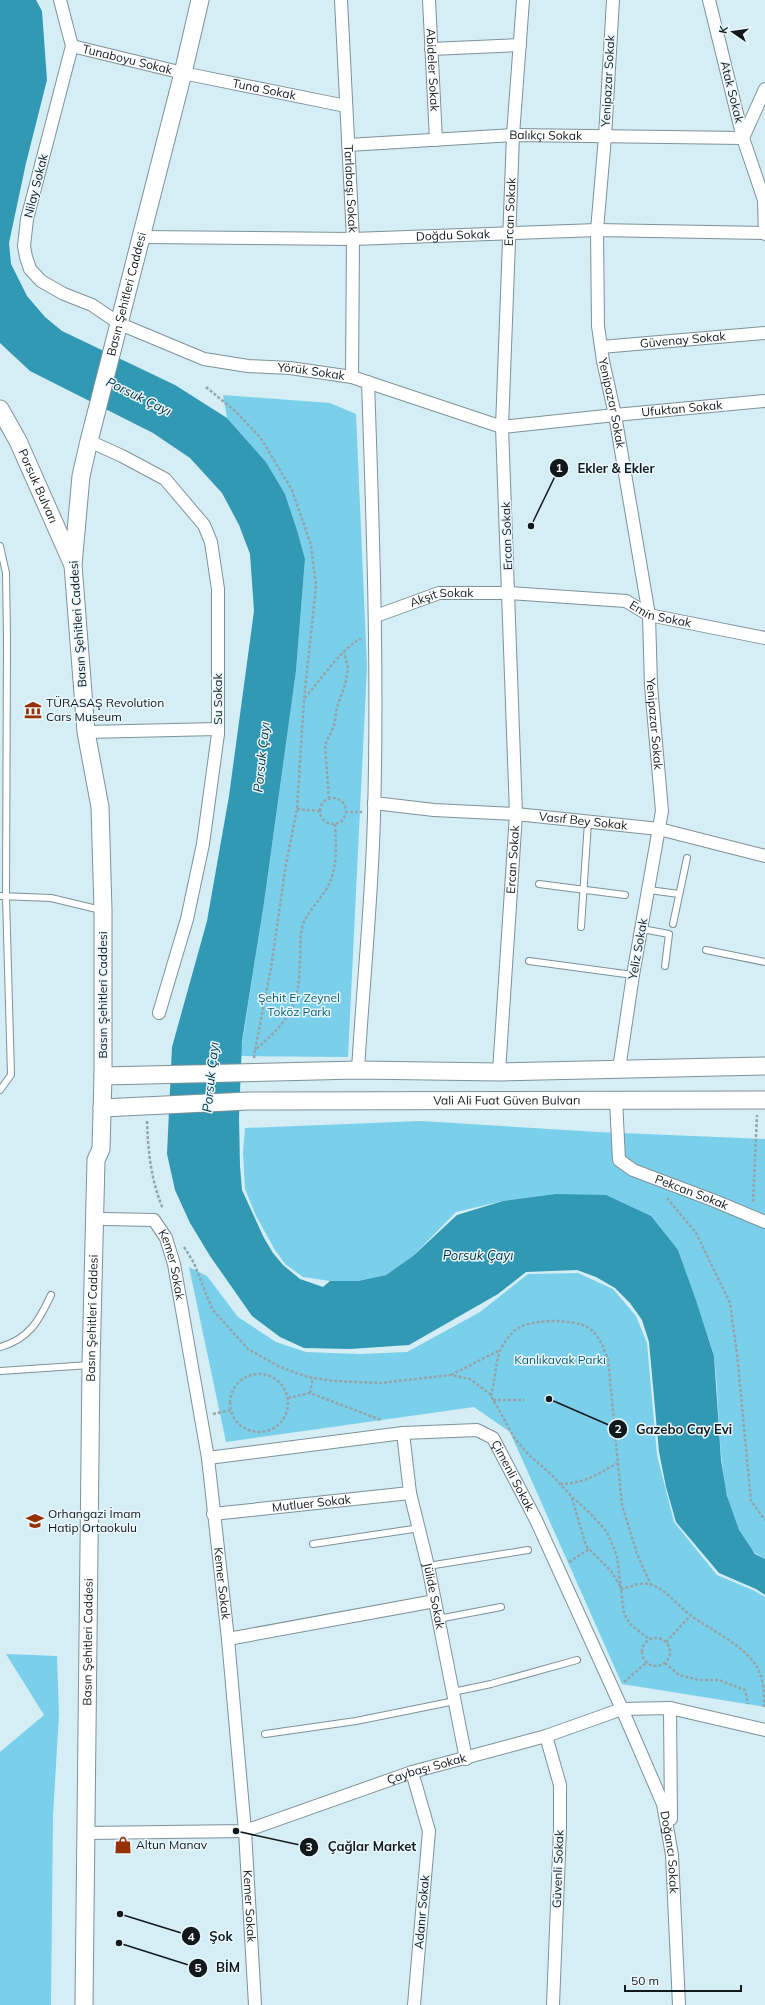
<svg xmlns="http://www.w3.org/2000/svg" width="765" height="2005" font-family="Mulish,sans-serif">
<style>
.green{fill:#7ad0ea}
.water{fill:#3199b4}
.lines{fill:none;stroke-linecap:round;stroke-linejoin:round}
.lane-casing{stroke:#7c9299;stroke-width:8}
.street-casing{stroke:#7c9299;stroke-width:14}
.secondary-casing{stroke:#7c9299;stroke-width:19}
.path{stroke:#93a5ab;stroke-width:2.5;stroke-dasharray:3 2;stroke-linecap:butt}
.lane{stroke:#fff;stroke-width:6}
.street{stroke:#fff;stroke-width:12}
.secondary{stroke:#fff;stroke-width:17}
.labels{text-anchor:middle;stroke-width:3;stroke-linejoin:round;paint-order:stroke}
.street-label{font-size:12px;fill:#11191c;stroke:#eaf8fd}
.poi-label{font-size:12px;fill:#11191c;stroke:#eaf8fd;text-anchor:start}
.park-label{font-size:12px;fill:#055c70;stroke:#eaf8fd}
.water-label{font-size:13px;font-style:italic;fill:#03333f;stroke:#eaf8fd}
.leader{fill:none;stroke:#11191c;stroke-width:1.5}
.callout-dot{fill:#11191c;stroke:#eaf8fd;stroke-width:1.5}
.mark-label{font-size:12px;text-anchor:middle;font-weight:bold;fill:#fff}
.callout-label{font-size:13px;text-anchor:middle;font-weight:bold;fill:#11191c;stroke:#eaf8fd;stroke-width:3;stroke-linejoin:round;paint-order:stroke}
</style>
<rect width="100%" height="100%" fill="#d5edf5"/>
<path class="green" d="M223,395L330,403L356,414L367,667L348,1057L240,1056L264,903L296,671L305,559L297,530L285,494L266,462L227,418Z
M421,1121L598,1132L765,1139V1559C712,1534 722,1407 714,1357C712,1347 708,1337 705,1328C697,1302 687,1276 678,1250L555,1194L503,1201L456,1212L413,1256L386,1275L358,1281H330L303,1277L285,1264L275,1250L256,1216L245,1189L243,1153L245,1128Z
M189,1267L207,1276L238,1317L276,1342L306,1352L359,1354L407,1352L480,1312L528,1274L578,1273L613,1289L636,1316L647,1343L657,1455L674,1522L717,1575L755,1591L765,1597V1707L622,1684L510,1432L474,1407L226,1442Z
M6,1654L57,1656L59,1714L53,1816L51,2005H0V1752L44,1715Z"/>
<path class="water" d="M0,0H36L42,11L47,80L26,163L9,243L11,264L27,296L45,317L62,331L175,385L227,418L266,462L285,494L297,530L305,559L296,671L264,903L242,1041L239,1117L240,1166L242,1190L264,1238L273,1253L283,1265L300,1279L323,1287L330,1281H358L386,1275L413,1256L457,1215L503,1201L555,1194L606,1195L651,1216L678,1250L696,1300L714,1356L721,1460L727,1496L739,1530L755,1554L765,1559V1595L756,1589L719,1573L676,1522L666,1487L659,1452L649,1342L642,1320L630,1303L615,1288L596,1277L577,1270L526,1272L498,1294L409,1345L350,1349L304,1348L280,1337L252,1316L210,1256L190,1223L175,1190L167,1154L172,1047L207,921L229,796L254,611L250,554L239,525L222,493L190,458L153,433L30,371L0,343Z"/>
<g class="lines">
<g class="lane-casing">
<path id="lane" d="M0,546L6,573L7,638L6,897L11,1075L0,1090
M539,884L625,895
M649,890L679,894
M0,896L51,898L101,910
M673,924L687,858
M581,927L588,822
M642,929L669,934L665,966
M706,950L765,962
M529,961L633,975
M0,1347C29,1339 39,1321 51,1295
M0,1371L90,1365
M313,1544L420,1528
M428,1566L528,1550
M438,1619L501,1607
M453,1692L491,1684L577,1660
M265,1734L356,1721L455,1701"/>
</g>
<g class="street-casing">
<g id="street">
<path id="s1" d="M60,0L72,46L27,219L24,246L26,257L30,269L41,281L64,294L92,305L120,324L204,359L248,366L290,368L352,377L502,427L615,415L765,401"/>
<path id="s2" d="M341,0L353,239L352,377"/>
<path id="s3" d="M429,0L436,140"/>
<path id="s4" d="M613,0L605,137L597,230L598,326L603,361L615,415L649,615L651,686L662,811L633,975L619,1069"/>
<path id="s5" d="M72,46L183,73L346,106"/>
<path d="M431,49L520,45"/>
<path d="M765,89L743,138L764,200L765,234"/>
<path id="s6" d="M348,145L513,135L743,138L709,0"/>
<path id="s7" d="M142,237L353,239L597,230L765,233"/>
<path id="s8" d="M601,347L765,333"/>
<path d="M89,441L122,456L165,479L204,525L211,542L218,589V734L203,844L187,919L159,1013"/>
<path id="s9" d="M376,616L439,593H509L626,601L649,615L765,638"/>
<path d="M86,732L218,729"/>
<path id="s10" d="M374,803L434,810L516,814L659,829L765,856"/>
<path d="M358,1070C363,985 372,900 374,815C378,671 373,526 368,382"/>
<path id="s11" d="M499,1072L516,814L502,427L513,135L523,0"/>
<path id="s12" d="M616,1100L619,1160L633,1170L715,1201L765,1222"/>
<path id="s13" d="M104,1219L154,1220L166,1238L174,1264L208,1458L228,1639L245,1831L255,2005"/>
<path id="s14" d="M403,1433L410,1493L428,1566L466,1759"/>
<path id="s15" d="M208,1458L403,1433L477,1430L493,1438L536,1520L622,1709L663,1804L672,1855L679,2005"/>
<path id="s16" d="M213,1514L410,1493"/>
<path d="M228,1639L435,1601"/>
<path d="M670,1708L671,1819"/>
<path d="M546,1736L560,1785V1829L553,2005"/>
<path d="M412,1772L429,1831L414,2005"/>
<path id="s17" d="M87,1833L245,1831L412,1772L546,1736L622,1709L670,1708L765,1730"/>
</g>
</g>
<g class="secondary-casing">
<g id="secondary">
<path id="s18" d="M0,409L18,441L72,563"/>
<path d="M103,1076L358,1070L499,1072L765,1066"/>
<path id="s19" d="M102,1108L248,1101L765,1100"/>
<path id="s20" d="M84,2005L91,1365L96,1160L101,1149L103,1076V910L100,807L86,732L73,565L81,476L89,441L183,73L200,0"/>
</g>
</g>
<path class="path" d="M206,387L235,411L260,437L292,490L311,545L316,586L304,699L297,809L286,864L271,968L255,1050
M305,698C317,684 345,644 361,639
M320 811a13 13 0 1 1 26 0a13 13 0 1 1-26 0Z
M329,799L325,745L334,726L337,707L345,685L348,668L344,652
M297,809L320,811
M345,812H362
M254,1058L255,1050C291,1019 299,1006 300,959C301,947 299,933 304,922C310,909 321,899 328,886C338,867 336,845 335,824
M147,1121C148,1152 151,1180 163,1209
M667,1198L696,1233L730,1303L737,1354L751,1501L765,1520
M753,1202L757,1115
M184,1247L194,1263L212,1309L248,1349L280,1367L308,1377L334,1381L381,1383L451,1375L470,1379L490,1394L515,1439L530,1456L551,1474L570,1495L589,1512L607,1532L617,1556L624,1614L631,1625L649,1639
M230 1403a29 29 0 1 1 58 0a29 29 0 1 1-58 0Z
M451,1375L500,1350
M310,1393L313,1378
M491,1396C495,1381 495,1365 500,1351C502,1345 508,1338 512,1333C524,1318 574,1318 589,1328C600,1336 603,1347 608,1359L622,1505L637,1554L651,1585
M288,1398L310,1393L381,1420
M493,1400H524
M213,1414L231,1410
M560,1484C585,1483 597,1475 617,1463
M572,1498L586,1546L611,1571L622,1589C629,1587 641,1582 649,1584C665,1588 677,1605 690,1615C711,1630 748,1647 759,1671C764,1682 764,1694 764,1707
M569,1562L589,1549
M642 1652a14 14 0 1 1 28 0a14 14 0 1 1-28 0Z
M666,1642L691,1615
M665,1663L679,1675L699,1680H719L745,1690L748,1704
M624,1682L647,1662"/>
<use href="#lane" class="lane"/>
<use href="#street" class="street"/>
<use href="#secondary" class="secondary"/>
</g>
<defs>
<g id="museum-bare" transform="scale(1.38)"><path d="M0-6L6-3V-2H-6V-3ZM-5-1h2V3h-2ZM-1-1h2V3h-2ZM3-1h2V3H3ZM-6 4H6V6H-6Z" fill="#973103" stroke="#eaf8fd" stroke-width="2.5" paint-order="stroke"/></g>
<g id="school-bare" transform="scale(1.38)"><path d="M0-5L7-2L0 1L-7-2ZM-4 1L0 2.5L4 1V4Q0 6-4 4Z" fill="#973103" stroke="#eaf8fd" stroke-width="2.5" paint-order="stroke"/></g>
<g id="shop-bare" transform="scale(1.38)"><path d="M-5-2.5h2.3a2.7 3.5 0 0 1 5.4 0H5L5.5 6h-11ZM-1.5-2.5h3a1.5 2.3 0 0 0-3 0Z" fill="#973103" stroke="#eaf8fd" stroke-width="2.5" paint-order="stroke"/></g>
</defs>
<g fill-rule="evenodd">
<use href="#museum-bare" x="33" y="710"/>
<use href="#school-bare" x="35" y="1521"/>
<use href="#shop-bare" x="123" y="1845"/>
</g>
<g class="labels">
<g class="street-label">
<text dy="4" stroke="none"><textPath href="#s5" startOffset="57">Tunaboyu Sokak</textPath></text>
<text dy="4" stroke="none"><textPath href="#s3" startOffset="70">Abideler Sokak</textPath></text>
<text transform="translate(608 81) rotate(-87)" y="4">Yenipazar Sokak</text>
<text dy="4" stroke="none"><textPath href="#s5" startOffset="197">Tuna Sokak</textPath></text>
<text transform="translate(732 92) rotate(76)" y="4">Atak Sokak</text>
<text dy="4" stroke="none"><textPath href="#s6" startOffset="198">Balıkçı Sokak</textPath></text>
<text transform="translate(36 186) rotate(-76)" y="4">Nilay Sokak</text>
<text dy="4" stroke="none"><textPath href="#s2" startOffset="189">Tarlabaşı Sokak</textPath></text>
<text dy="4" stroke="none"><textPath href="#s11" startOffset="861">Ercan Sokak</textPath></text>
<text dy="4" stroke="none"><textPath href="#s7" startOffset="311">Doğdu Sokak</textPath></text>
<text dy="4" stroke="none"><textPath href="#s20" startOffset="1720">Basın Şehitleri Caddesi</textPath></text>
<text dy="4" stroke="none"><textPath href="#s8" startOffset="82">Güvenay Sokak</textPath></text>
<text dy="4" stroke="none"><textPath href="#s1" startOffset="583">Yörük Sokak</textPath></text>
<text dy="4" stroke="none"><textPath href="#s4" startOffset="405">Yenipazar Sokak</textPath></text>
<text dy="4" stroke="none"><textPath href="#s1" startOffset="963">Ufuktan Sokak</textPath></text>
<text dy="4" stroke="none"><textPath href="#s18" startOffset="86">Porsuk Bulvarı</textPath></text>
<text transform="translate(507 536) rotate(-92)" y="4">Ercan Sokak</text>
<text dy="4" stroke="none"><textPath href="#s9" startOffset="69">Akşit Sokak</textPath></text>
<text dy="4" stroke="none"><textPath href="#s9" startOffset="292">Emin Sokak</textPath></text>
<text transform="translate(78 624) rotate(-94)" y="4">Basın Şehitleri Caddesi</text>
<text transform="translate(218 699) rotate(-90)" y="4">Su Sokak</text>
<text dy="4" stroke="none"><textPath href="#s4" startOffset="729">Yenipazar Sokak</textPath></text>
<text dy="4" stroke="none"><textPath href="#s10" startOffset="210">Vasıf Bey Sokak</textPath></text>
<text dy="4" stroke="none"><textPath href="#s11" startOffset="213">Ercan Sokak</textPath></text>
<text transform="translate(638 949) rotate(-80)" y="4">Yeliz Sokak</text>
<text transform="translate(103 995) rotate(-90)" y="4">Basın Şehitleri Caddesi</text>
<text dy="4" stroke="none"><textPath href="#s19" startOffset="405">Vali Ali Fuat Güven Bulvarı</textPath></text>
<text dy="4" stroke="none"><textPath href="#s12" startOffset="140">Pekcan Sokak</textPath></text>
<text dy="4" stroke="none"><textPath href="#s13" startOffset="99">Kemer Sokak</textPath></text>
<text dy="4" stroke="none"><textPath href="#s20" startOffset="687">Basın Şehitleri Caddesi</textPath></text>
<text dy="4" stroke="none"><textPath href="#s15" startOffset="331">Çimenli Sokak</textPath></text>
<text dy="4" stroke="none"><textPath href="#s16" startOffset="99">Mutluer Sokak</textPath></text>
<text dy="4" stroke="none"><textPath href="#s13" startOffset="422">Kemer Sokak</textPath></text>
<text dy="4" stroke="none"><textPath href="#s14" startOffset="166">Jülide Sokak</textPath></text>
<text dy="4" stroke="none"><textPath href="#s20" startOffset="363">Basın Şehitleri Caddesi</textPath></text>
<text dy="4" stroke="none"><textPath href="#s17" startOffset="350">Çaybaşı Sokak</textPath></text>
<text dy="4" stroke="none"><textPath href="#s15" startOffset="741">Doğancı Sokak</textPath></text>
<text transform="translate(558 1869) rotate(-88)" y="4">Güvenli Sokak</text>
<text dy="4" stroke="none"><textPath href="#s13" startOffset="746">Kemer Sokak</textPath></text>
<text transform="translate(422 1912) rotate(-85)" y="4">Adanır Sokak</text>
</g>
<g class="poi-label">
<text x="46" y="707">TÜRASAŞ Revolution<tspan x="46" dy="14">Cars Museum</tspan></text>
<text x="48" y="1518">Orhangazi İmam<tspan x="48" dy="14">Hatip Ortaokulu</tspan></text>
<text x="136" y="1849">Altun Manav</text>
</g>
<g class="park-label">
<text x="299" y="1002">Şehit Er Zeynel<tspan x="299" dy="14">Toköz Parkı</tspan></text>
<text x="560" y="1364">Kanlıkavak Parkı</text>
</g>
<g class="water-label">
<text transform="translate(139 396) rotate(26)" y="5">Porsuk Çayı</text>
<text transform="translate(261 757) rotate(-84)" y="5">Porsuk Çayı</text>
<text transform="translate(210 1077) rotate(-84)" y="5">Porsuk Çayı</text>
<text x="478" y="1260">Porsuk Çayı</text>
</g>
</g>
<path class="leader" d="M531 526L559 468M549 1399L618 1429M236 1831L309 1847M120 1914L191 1936M119 1943L198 1968"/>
<g class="callout-dot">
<circle cx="531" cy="526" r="4"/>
<circle cx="549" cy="1399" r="4"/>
<circle cx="236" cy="1831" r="4"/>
<circle cx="120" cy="1914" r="4"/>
<circle cx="119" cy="1943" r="4"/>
<circle cx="559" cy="468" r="10"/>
<circle cx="618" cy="1429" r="10"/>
<circle cx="309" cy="1847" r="10"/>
<circle cx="191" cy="1936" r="10"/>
<circle cx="198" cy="1968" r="10"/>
</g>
<g class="mark-label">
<text x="559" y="472">1</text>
<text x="618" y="1433">2</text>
<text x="309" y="1851">3</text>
<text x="191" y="1941">4</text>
<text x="198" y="1972">5</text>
</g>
<g class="callout-label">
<text x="616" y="473">Ekler &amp; Ekler</text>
<text x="684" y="1434">Gazebo Cay Evi</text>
<text x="372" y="1851">Çağlar Market</text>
<text x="221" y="1941">Şok</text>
<text x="228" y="1972">BİM</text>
</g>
<g transform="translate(733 32) rotate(283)" stroke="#eaf8fd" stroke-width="3" paint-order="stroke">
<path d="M0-3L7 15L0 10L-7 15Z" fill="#11191c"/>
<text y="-6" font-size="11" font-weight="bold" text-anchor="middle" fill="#11191c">K</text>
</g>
<path d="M625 1985v6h116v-6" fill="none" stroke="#11191c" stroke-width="2"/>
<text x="631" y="1985" font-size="12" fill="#11191c" stroke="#eaf8fd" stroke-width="3" paint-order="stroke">50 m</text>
</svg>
